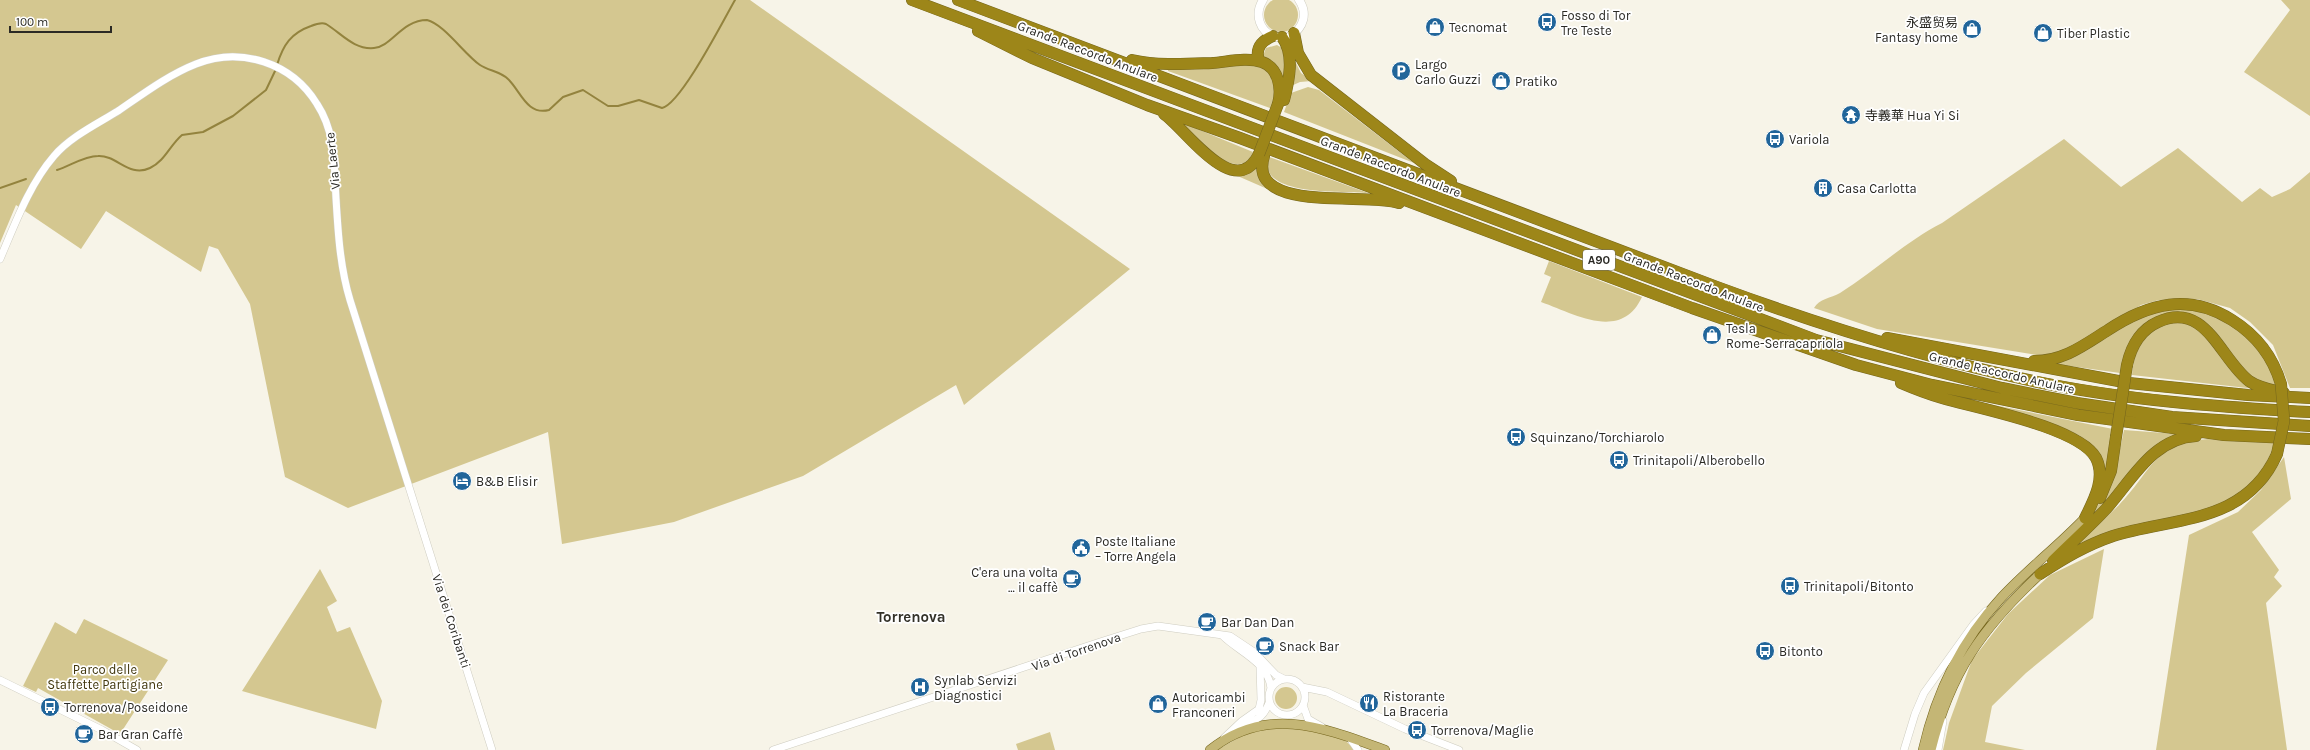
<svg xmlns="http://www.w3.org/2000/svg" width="2310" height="750" font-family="Karla,'Noto Sans SC',sans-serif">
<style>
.green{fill:#d4c790}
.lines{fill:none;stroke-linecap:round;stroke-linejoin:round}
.stream{stroke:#93833e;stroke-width:2}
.tertiary-casing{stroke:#cfcdc1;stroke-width:8}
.secondary-casing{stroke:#cfcdc1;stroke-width:9}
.primary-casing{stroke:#75661d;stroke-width:10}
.motorway-casing{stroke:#75661d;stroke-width:12}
.tertiary{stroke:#fff;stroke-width:7}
.secondary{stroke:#fff;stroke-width:8}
.primary{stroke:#c4b675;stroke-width:9}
.motorway{stroke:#9d8619;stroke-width:11}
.motorway-bridge-casing{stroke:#75661d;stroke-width:12;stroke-linecap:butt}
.motorway-bridge{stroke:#9d8619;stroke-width:11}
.labels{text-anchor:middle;stroke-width:3.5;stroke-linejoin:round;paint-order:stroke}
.shield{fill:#fff;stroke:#6b6a66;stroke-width:1}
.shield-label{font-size:12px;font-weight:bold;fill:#2b2a25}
.poi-label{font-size:13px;fill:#2b2a25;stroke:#fff;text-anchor:start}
.street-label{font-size:13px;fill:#2b2a25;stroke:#fff}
.park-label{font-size:13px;fill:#40360c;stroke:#fff}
.quarter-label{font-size:15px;font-weight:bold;fill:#343229;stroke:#fff}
</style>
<rect width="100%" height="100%" fill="#f7f4e8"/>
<path class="green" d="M1264 15a17 17 0 1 1 34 0a17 17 0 1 1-34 0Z
M0,0H750L1130,269L964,405L956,385L803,476L674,522L562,544L548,432L348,508L285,477L250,304L218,249L209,246L201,272L106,211L81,249L16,205L0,243Z
M2281,0H2310V116L2244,72L2290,10Z
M1277,45L1282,48L1285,53L1284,85L1263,56L1266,48Z
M1292,55L1301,73L1312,81L1300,82L1291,86Z
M1252,64L1266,69L1276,82L1273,109L1168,71V68Z
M1308,87L1319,90L1414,163L1284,112L1291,93Z
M1178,121L1253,152C1238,188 1192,134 1178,121Z
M2064,139L2121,187L2178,148L2242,202L2260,188L2272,197L2290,189L2310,172V388H2290L2273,345L2250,322L2230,308L2197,299L2159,300L2141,305L2070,350L2043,356L1877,329L1814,308C1819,299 1831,298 1840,293C1875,271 1905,242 1942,223Z
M1269,157L1368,193C1345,191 1281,195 1269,172C1267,167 1268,162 1269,157Z
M1259,161L1263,182L1272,191L1233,174Z
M1549,261L1642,297C1621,342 1575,314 1541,302L1551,277L1544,274Z
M2180,308L2208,312L2244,333L2268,361L2277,388L2259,382L2245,372L2215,332L2205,323L2176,315L2128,345L2120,373L2055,364L2068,359L2141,315Z
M2175,322L2187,323L2196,327L2256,389L2132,375C2134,348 2147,327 2175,322Z
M1954,397L2113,429L2105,474C2100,465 2096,452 2090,444C2074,423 1982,405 1954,397Z
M2124,430L2178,434L2087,521C2109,493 2117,465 2124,430Z
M2208,439L2276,442L2261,474L2230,502L2072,549C2087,534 2104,520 2119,505C2152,471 2153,443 2208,439Z
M2284,457L2291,499L2252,532L2279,570L2274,577L2282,586L2266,603L2287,750H2156L2189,535L2238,512L2261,490Z
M2104,549L2093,618L2026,673L1992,706L1985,742L2025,750H1943L1949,723L1972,660L2008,614L2050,575Z
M320,569L337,601L327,607L337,632L350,627L382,701L376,729L242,691Z
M84,619L168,660L120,734L38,688L36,692L23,686L55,622L76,634Z
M1275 698a11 11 0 1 1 22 0a11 11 0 1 1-22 0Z
M1271,728C1294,729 1342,728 1354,750H1217L1245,734Z
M1050,732L1055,750H1018L1016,744Z"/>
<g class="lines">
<path class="stream" d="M277,65C283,45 291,33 311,26C316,24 321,22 326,24C341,33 354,50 374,48C391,47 402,20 427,20C444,24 465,55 480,65C489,71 500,71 508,79C520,90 527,116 549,110L563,97L583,90L608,106H618L639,100L662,108C681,104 724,19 735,0
M57,170C70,166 84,156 98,156C117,155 129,178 150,168C165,161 170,145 182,135L203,132L233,116L266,90L276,69
M0,188L26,179"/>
<g class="tertiary-casing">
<path id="tertiary" d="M0,259C15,224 29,185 54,156C70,137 97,124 118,111C143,94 168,75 196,64C241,46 292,63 317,104C336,133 334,165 336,198C338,232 340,267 350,300L492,750
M1223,636C1239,652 1268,662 1271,688
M1269 697a18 18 0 1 1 36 0a18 18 0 1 1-36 0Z
M0,680L102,730L137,750
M1302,687L1327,692L1405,729L1459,750
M1303,705L1308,719L1322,727
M1238,725C1254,722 1263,719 1269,703
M1349,737L1358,750
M1224,738L1242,721L1259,709L1261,700L1260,666
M773,750L1100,642L1141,629L1158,626L1230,636L1254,652L1276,675L1284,679
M1904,750L1915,714L1924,693L1973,625L1986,611
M1938,750L1943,721"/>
</g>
<g class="secondary-casing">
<path id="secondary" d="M1263,0C1254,14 1259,33 1277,37
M1290,36C1304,28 1308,13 1299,0"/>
</g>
<g class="primary-casing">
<path id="primary" d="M1210,750C1267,704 1325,728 1385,750
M1923,750C1936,693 1961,641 2001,598C2027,570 2058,546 2085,518
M1931,750C1950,673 1982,628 2040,574"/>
</g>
<g class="motorway-casing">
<path id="motorway" d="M912,0L1816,340L2002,388L2077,403L2172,417L2310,426
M958,0L1717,287C1820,325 1925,358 2033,381C2124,400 2218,407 2310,412
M978,31L1032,58L1147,105L1240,138L1692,308L1856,365L1932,385L2078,415L2224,435L2310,439
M1294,33L1298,53L1311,75L1425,164L1451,181
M1282,37C1295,54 1289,81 1284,100
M1132,60C1159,66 1186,64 1212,63C1227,62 1247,57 1262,62C1279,68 1282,89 1278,104
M1259,61C1255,48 1261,41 1273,36
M1164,114C1186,129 1235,203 1259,154
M1264,156C1246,214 1367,192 1399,203
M1887,338L2129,383L2248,395L2310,398
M2034,361C2064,361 2084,345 2108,330C2149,303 2189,293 2232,320C2256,335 2273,357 2281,384
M2127,365C2131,347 2140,330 2158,322C2206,300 2220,359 2249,381C2259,388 2272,390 2284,393
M1901,383C1915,389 1928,394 1942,398C1976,408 2079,427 2096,458C2106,478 2094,500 2085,518
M2100,498L2111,471L2116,437
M2053,561C2070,544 2089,527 2106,509C2132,480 2153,438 2196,436
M2040,574C2063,559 2086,545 2113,536C2175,517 2246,524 2277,454"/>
</g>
<use href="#tertiary" class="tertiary"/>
<use href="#secondary" class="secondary"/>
<use href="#primary" class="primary"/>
<use href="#motorway" class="motorway"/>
<g class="motorway-bridge-casing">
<path id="motorway-bridge" d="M1259,154L1278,104
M2116,437L2127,365
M2277,454L2284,421L2281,384"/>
</g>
<use href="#motorway-bridge" class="motorway-bridge"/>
</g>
<defs>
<g id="bus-disc" transform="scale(1)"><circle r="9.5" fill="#21659a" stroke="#fff"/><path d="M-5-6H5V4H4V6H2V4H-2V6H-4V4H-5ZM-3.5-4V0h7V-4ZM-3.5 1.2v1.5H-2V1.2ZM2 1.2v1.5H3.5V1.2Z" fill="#fff"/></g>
<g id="shop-disc" transform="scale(1)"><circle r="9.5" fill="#21659a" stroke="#fff"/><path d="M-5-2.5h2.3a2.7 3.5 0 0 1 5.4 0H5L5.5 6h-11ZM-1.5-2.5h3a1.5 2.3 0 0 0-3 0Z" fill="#fff"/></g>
<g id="parking-disc" transform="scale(1)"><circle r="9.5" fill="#21659a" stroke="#fff"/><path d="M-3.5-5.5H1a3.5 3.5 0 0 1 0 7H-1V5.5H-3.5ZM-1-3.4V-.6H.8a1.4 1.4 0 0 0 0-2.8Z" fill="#fff"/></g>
<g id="temple-disc" transform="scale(1)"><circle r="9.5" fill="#21659a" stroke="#fff"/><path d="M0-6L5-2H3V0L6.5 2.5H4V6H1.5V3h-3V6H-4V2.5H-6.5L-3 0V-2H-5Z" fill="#fff"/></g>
<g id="building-disc" transform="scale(1)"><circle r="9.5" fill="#21659a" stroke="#fff"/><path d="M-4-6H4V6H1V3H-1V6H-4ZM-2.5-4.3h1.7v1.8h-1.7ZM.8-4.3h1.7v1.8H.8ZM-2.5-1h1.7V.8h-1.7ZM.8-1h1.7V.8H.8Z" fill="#fff"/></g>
<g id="hotel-disc" transform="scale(1)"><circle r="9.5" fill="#21659a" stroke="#fff"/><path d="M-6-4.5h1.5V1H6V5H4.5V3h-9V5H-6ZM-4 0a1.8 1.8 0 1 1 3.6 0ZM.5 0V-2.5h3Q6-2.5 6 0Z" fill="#fff"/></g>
<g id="civic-disc" transform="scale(1)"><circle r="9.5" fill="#21659a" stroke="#fff"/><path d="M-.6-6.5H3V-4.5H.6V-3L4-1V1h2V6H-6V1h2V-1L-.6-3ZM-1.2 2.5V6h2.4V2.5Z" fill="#fff"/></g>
<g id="cafe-disc" transform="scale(1)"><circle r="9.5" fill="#21659a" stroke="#fff"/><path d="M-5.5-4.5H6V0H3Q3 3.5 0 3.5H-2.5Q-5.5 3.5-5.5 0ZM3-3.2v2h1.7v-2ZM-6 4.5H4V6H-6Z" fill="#fff"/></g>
<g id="hospital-disc" transform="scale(1)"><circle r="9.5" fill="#21659a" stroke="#fff"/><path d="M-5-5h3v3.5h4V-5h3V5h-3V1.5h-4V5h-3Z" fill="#fff"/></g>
<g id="restaurant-disc" transform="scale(1)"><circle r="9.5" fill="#21659a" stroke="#fff"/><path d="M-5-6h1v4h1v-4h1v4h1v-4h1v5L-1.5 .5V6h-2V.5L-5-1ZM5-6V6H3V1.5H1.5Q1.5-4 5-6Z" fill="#fff"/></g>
</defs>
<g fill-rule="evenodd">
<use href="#bus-disc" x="1547" y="22"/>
<use href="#shop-disc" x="1435" y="27"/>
<use href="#shop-disc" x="1972" y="29"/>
<use href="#shop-disc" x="2043" y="33"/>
<use href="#parking-disc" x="1401" y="71"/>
<use href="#shop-disc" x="1501" y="81"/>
<use href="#temple-disc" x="1851" y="115"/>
<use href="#bus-disc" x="1775" y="139"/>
<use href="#building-disc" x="1823" y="188"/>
<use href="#shop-disc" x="1712" y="335"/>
<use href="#bus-disc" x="1516" y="437"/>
<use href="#bus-disc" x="1619" y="460"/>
<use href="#hotel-disc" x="462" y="481"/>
<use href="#civic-disc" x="1081" y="548"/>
<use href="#cafe-disc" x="1072" y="579"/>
<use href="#bus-disc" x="1790" y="586"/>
<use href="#cafe-disc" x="1207" y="622"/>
<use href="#cafe-disc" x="1265" y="646"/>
<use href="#bus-disc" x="1765" y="651"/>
<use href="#hospital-disc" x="920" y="687"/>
<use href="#restaurant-disc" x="1369" y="703"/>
<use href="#shop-disc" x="1158" y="704"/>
<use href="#bus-disc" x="50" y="707"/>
<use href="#bus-disc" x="1417" y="730"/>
<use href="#cafe-disc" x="84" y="734"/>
</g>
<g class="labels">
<rect class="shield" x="1583" y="250" width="32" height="20" rx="3"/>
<g class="shield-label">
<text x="1599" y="264">A90</text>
</g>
<g class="poi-label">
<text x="1561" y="20">Fosso di Tor<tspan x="1561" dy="15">Tre Teste</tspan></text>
<text x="1958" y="27" text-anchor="end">永盛贸易<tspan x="1958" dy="15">Fantasy home</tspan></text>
<text x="1449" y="32">Tecnomat</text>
<text x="2057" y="38">Tiber Plastic</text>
<text x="1415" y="69">Largo<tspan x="1415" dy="15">Carlo Guzzi</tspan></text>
<text x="1515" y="86">Pratiko</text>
<text x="1865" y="120">寺義華 Hua Yi Si</text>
<text x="1789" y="144">Variola</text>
<text x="1837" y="193">Casa Carlotta</text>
<text x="1726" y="333">Tesla<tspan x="1726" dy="15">Rome-Serracapriola</tspan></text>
<text x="1530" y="442">Squinzano/Torchiarolo</text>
<text x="1633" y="465">Trinitapoli/Alberobello</text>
<text x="476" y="486">B&amp;B Elisir</text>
<text x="1095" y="546">Poste Italiane<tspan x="1095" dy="15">– Torre Angela</tspan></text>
<text x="1058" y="577" text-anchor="end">C'era una volta<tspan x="1058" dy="15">... il caffè</tspan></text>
<text x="1804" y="591">Trinitapoli/Bitonto</text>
<text x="1221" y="627">Bar Dan Dan</text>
<text x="1279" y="651">Snack Bar</text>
<text x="1779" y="656">Bitonto</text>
<text x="934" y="685">Synlab Servizi<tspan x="934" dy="15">Diagnostici</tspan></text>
<text x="1383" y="701">Ristorante<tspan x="1383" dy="15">La Braceria</tspan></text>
<text x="1172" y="702">Autoricambi<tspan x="1172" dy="15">Franconeri</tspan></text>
<text x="64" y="712">Torrenova/Poseidone</text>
<text x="1431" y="735">Torrenova/Maglie</text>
<text x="98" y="739">Bar Gran Caffè</text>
</g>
<g class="street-label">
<text transform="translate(1088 51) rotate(21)" y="5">Grande Raccordo Anulare</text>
<text transform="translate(332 161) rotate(-96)" y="5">Via Laerte</text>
<text transform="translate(1391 166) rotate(21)" y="5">Grande Raccordo Anulare</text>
<text transform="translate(1694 281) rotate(21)" y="5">Grande Raccordo Anulare</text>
<text transform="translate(2002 372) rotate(13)" y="5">Grande Raccordo Anulare</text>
<text transform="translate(452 621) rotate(72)" y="5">Via dei Coribanti</text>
<text transform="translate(1076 651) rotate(-19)" y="5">Via di Torrenova</text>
</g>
<g class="park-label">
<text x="105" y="674">Parco delle<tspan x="105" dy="15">Staffette Partigiane</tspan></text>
</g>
<g class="quarter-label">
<text x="911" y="622">Torrenova</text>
</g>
</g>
<path d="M10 26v6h101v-6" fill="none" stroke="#2b2a25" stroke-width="2"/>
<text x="16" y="26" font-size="12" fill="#2b2a25" stroke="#ffffff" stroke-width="3" paint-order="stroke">100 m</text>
</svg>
